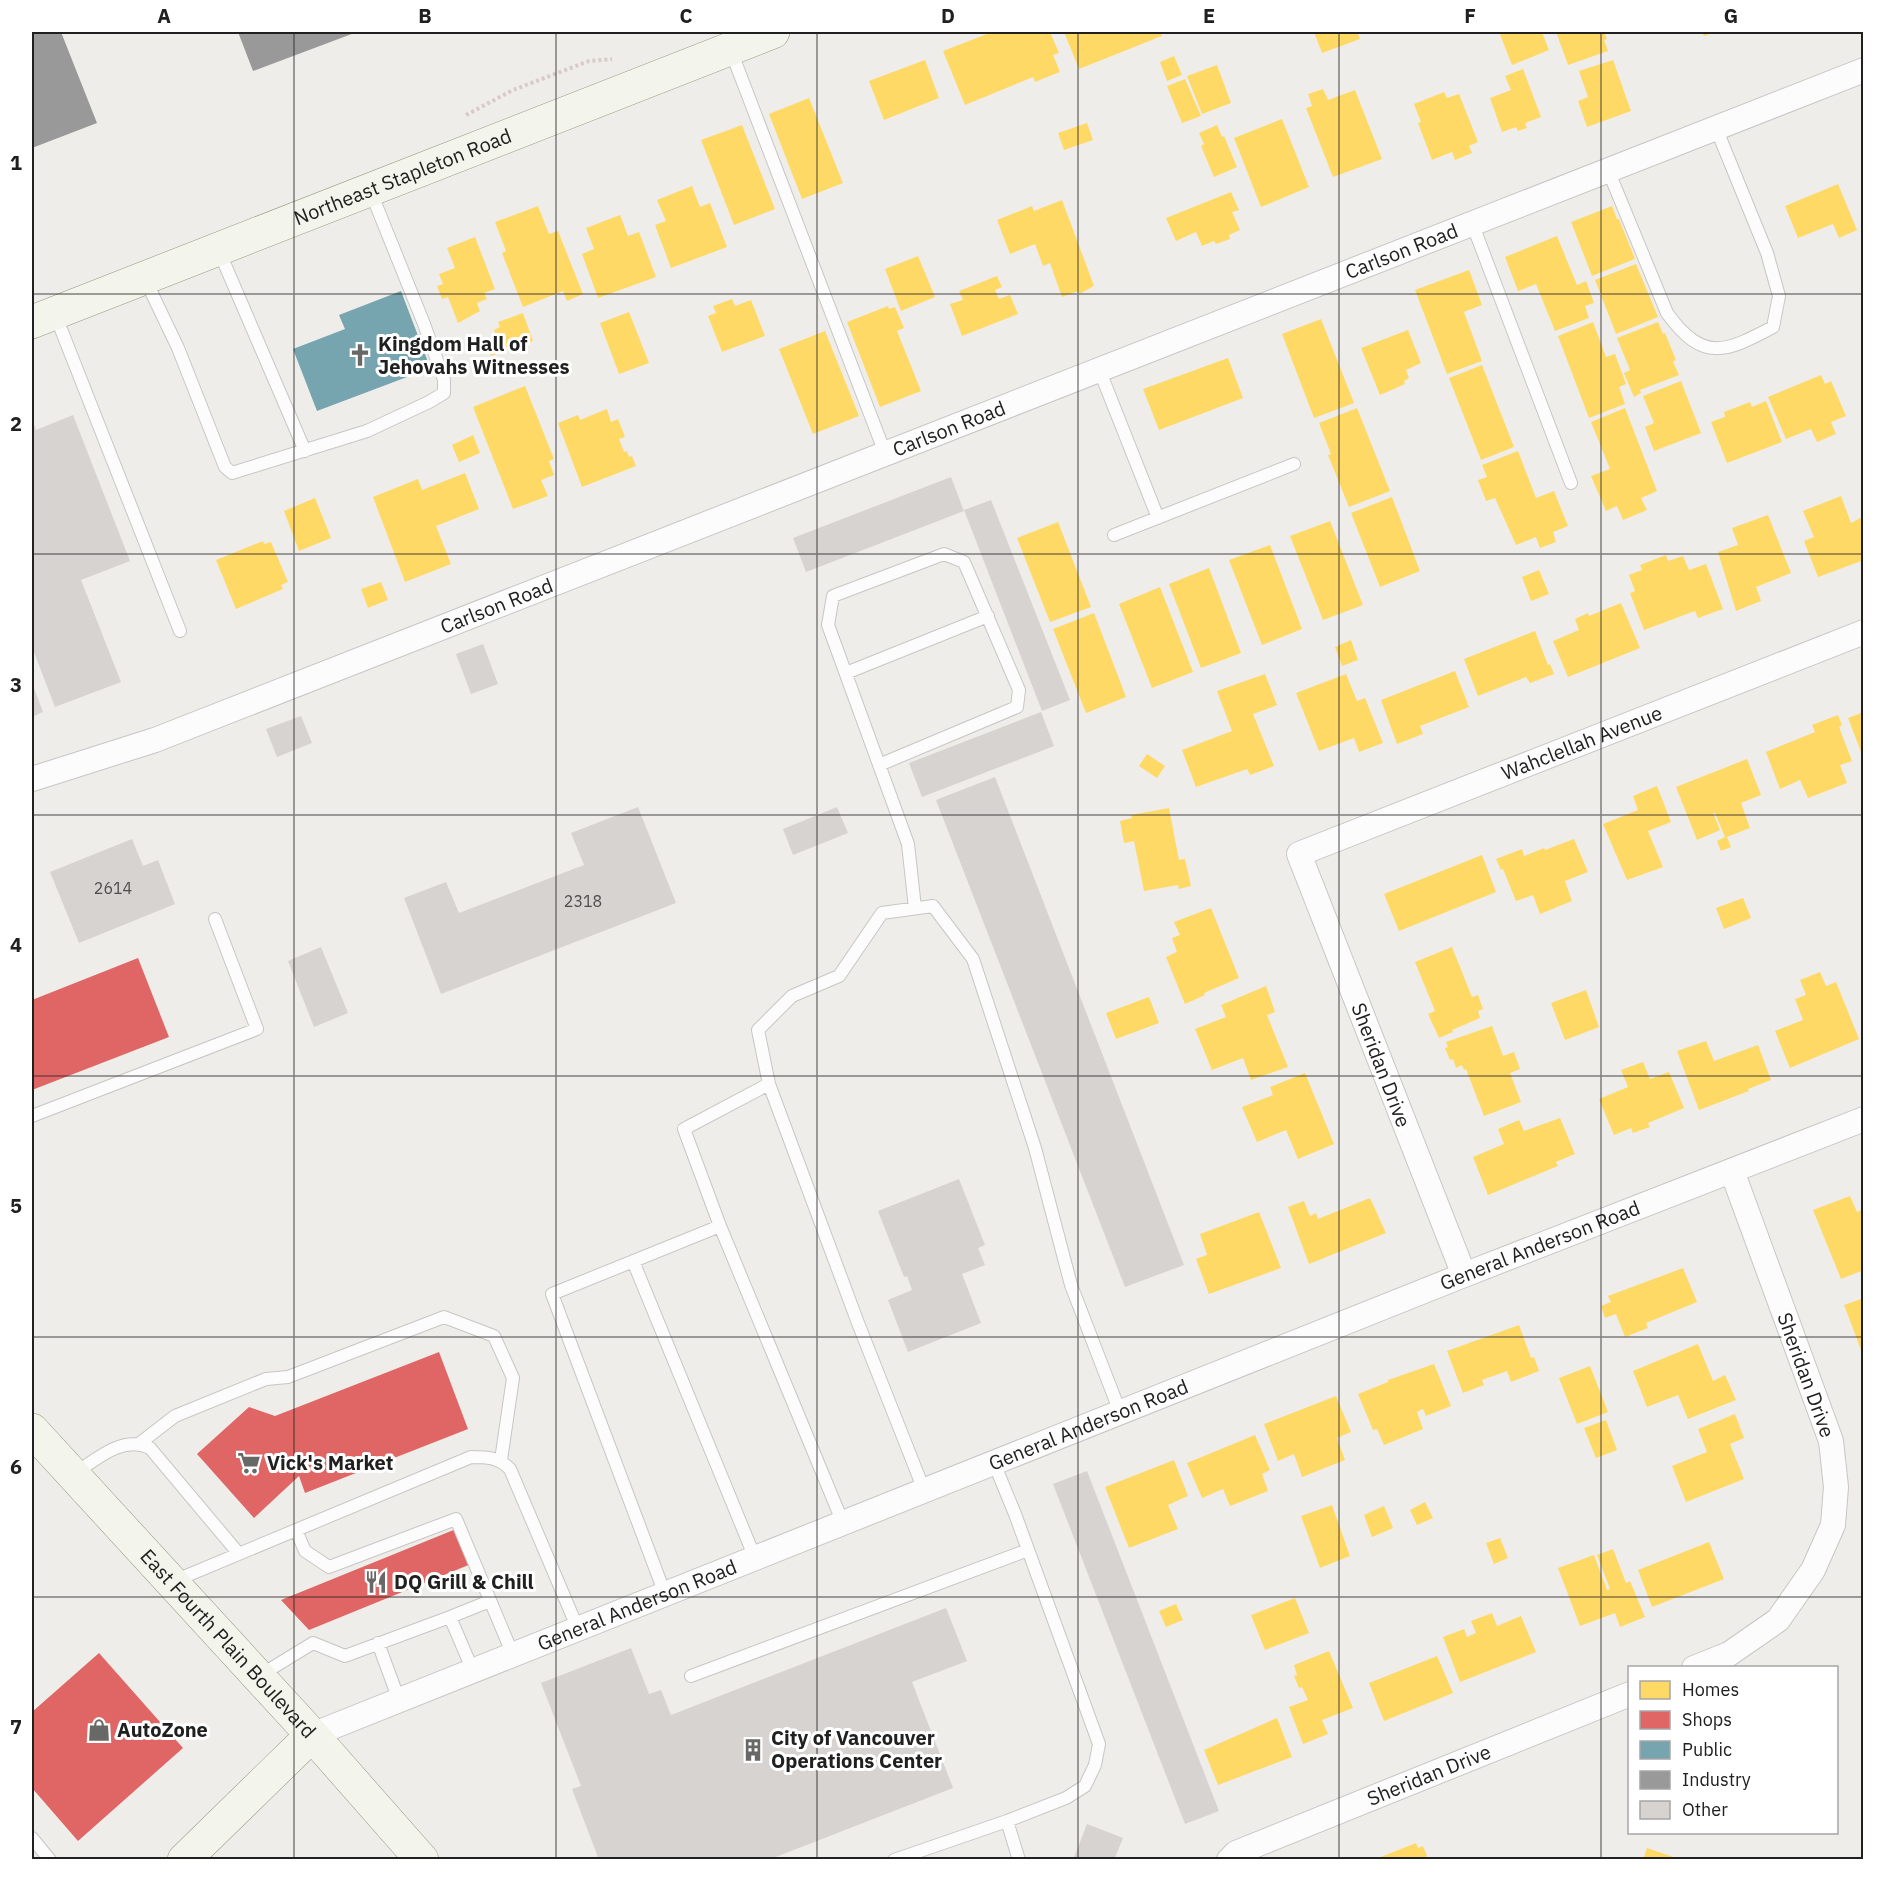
<svg xmlns="http://www.w3.org/2000/svg" width="1895" height="1891" font-family="'IBM Plex Sans',sans-serif">
<style>
.homes{fill:#ffd966}
.shops{fill:#e06666}
.public{fill:#76a5af}
.industry{fill:#999}
.building{fill:#d6d3d0}
.lines{fill:none;stroke-linecap:round;stroke-linejoin:round}
.lane-casing{stroke:#c7c6c5;stroke-width:14}
.street-casing{stroke:#c7c6c5;stroke-width:26}
.secondary-casing{stroke:#969980;stroke-width:34}
.path{stroke:#d8cac7;stroke-width:4;stroke-dasharray:3 3;stroke-linecap:butt}
.lane{stroke:#fdfcfc;stroke-width:12}
.street{stroke:#fdfcfc;stroke-width:24}
.secondary{stroke:#f3f4eb;stroke-width:33}
.grid{fill:none;stroke:#202020;stroke-width:1.5;stroke-opacity:0.55}
.labels{text-anchor:middle;stroke-width:6;stroke-linejoin:round;paint-order:stroke}
.number-label{font-size:16px;fill:#4e4d4c}
.street-label{font-size:20px;fill:#202020;stroke:#fff}
.poi-label{font-size:20px;font-weight:bold;fill:#202020;stroke:#fff;text-anchor:start}
.neatline{fill:none;stroke:#202020;stroke-width:2}
.grid-label{font-size:20px;text-anchor:middle;font-weight:bold;fill:#202020}
</style>
<rect width="100%" height="100%" fill="#efede9"/>
<path class="homes" d="M992,32H1050L1059,53L1053,55L1060,72L1035,82L1033,77L965,105L943,51Z
M1064,32H1160L1162,36L1079,69Z
M1314,32H1357L1360,39L1322,53Z
M1499,32H1542L1549,50L1512,65Z
M1556,32H1604L1607,39L1604,40L1608,51L1568,65Z
M1702,32H1716L1704,36Z
M1174,56L1182,75L1167,81L1160,62Z
M925,60L939,98L884,120L869,81Z
M1613,60L1631,111L1587,127L1578,101L1588,97L1579,71Z
M1217,65L1231,103L1202,114L1187,76Z
M1523,69L1541,117L1525,123L1527,128L1518,131L1516,127L1502,132L1490,98L1511,90L1505,76Z
M1185,79L1201,116L1182,123L1167,86Z
M1323,89L1328,100L1355,90L1382,159L1333,177L1306,108L1312,106L1308,94Z
M1444,92L1447,98L1459,94L1478,142L1469,146L1472,153L1455,160L1452,152L1432,160L1418,123L1421,122L1414,104Z
M809,98L843,183L802,199L769,114Z
M1282,119L1309,187L1261,207L1234,138Z
M1087,123L1093,140L1064,150L1058,133Z
M742,125L775,209L734,225L701,140Z
M1217,125L1222,137L1224,136L1237,167L1214,177L1201,146L1204,144L1199,133Z
M1838,184L1857,230L1839,238L1833,224L1798,238L1785,206Z
M692,186L700,207L710,203L727,247L671,268L655,225L666,221L657,200Z
M1231,192L1239,210L1232,212L1240,230L1229,235L1230,239L1216,244L1214,241L1202,246L1196,232L1176,241L1166,218Z
M1062,200L1094,286L1079,294L1078,291L1062,297L1050,263L1043,266L1035,244L1010,254L997,220L1032,206L1034,211Z
M538,206L549,234L558,231L583,294L567,301L563,291L523,307L502,253L506,251L495,222Z
M1612,206L1617,219H1619L1635,259L1592,276L1571,222Z
M620,215L628,236L639,232L656,277L598,298L582,254L594,249L586,228Z
M1557,236L1577,285L1586,281L1594,303L1585,306L1589,318L1555,331L1536,284L1518,291L1505,257Z
M475,237L495,289L484,293L487,299L477,303L480,311L458,323L448,297L442,299L437,286L443,284L439,274L455,268L447,248Z
M918,256L935,297L901,311L885,269Z
M1636,264L1658,317L1616,334L1595,280Z
M1469,270L1482,305L1464,312L1482,361L1447,374L1415,290Z
M997,276L1002,287L995,290L999,299L1010,295L1018,314L962,336L950,304L963,300L959,291Z
M732,299L735,306L751,300L765,336L722,352L708,316L716,313L713,306Z
M888,306L889,309L895,307L904,328L897,331L921,391L880,407L847,322Z
M629,312L649,363L619,374L600,323Z
M523,313L533,341L491,356L485,340L496,336L494,330L500,327L498,322Z
M1321,319L1354,403L1314,418L1282,334Z
M1593,322L1606,357L1615,354L1626,384L1619,387L1625,404L1589,418L1558,336Z
M1658,322L1663,334L1665,333L1676,360L1673,362L1679,375L1640,390L1641,393L1634,397L1624,373L1630,370L1617,338Z
M1408,330L1421,363L1406,370L1409,378L1404,381L1405,384L1380,395L1361,348Z
M825,331L859,416L813,434L779,349Z
M1228,358L1243,398L1159,430L1143,389Z
M1482,365L1514,447L1481,460L1449,378Z
M1821,375L1825,384L1831,381L1846,416L1831,422L1836,434L1817,442L1811,429L1786,439L1768,397Z
M1681,381L1701,433L1654,451L1645,427L1654,423L1643,396Z
M525,386L554,459L549,461L554,475L541,480L548,496L513,509L473,407Z
M1766,401L1782,442L1727,463L1711,422L1725,417L1724,412L1750,402L1752,407Z
M1357,408L1390,491L1349,507L1328,455L1331,454L1319,423Z
M1625,408L1657,491L1641,498L1647,510L1623,520L1617,506L1606,511L1591,476L1610,469L1591,422Z
M607,409L611,422L618,419L625,437L619,439L624,452L627,451L629,457L632,456L636,466L582,487L558,423L578,415L580,420Z
M473,435L480,453L459,462L452,445Z
M1518,451L1536,498L1554,491L1568,526L1553,532L1556,542L1540,548L1536,537L1516,545L1495,498L1486,501L1478,480L1487,477L1482,465Z
M465,473L479,509L436,526L451,564L405,582L373,497L418,479L422,490Z
M1841,496L1851,523L1864,516V560L1818,577L1804,541L1814,537L1803,511Z
M1392,497L1420,571L1380,587L1351,513Z
M315,498L331,538L299,551L284,511Z
M1768,515L1791,573L1756,587L1761,601L1736,611L1718,552L1738,545L1732,528Z
M1330,521L1363,605L1323,620L1290,536Z
M1058,522L1091,607L1050,622L1017,538Z
M263,541L264,544L271,542L288,582L281,585L283,589L236,609L216,560Z
M1270,545L1302,629L1262,645L1229,560Z
M1666,555L1668,561L1683,556L1689,570L1706,564L1723,609L1698,618L1695,611L1644,630L1630,593L1635,591L1629,575L1642,570L1640,565Z
M1209,568L1241,653L1201,668L1169,584Z
M1539,570L1549,594L1531,601L1522,577Z
M381,582L388,600L368,608L361,589Z
M1160,587L1193,672L1152,688L1119,604Z
M1621,603L1640,648L1568,677L1553,641L1579,630L1575,619L1588,613L1589,616Z
M1094,613L1126,697L1086,713L1053,629Z
M1535,631L1548,665L1550,664L1554,674L1530,683L1526,677L1478,696L1464,659Z
M1351,640L1358,660L1342,666L1335,647Z
M1455,671L1469,707L1420,726L1423,734L1397,744L1381,700Z
M1265,674L1277,705L1253,714L1274,766L1250,775L1247,769L1196,787L1182,750L1232,731L1217,691Z
M1346,674L1357,701L1365,698L1383,743L1359,752L1354,738L1319,751L1296,693Z
M1864,712V757H1863L1848,718Z
M1838,715L1842,725L1839,727L1852,761L1840,765L1847,783L1808,798L1800,780L1780,789L1766,752L1815,732L1812,725Z
M1147,754L1165,766L1157,778L1139,766Z
M1747,759L1761,795L1741,803L1750,828L1727,837L1731,847L1721,851L1717,841L1725,837L1715,813H1713L1720,830L1697,840L1676,787Z
M1657,786L1671,822L1648,831L1663,867L1627,880L1603,824L1638,810L1633,796Z
M1169,808L1179,860L1185,859L1191,886L1179,889L1178,885L1144,891L1134,841L1124,843L1120,821L1132,818L1131,815Z
M1574,839L1588,872L1565,881L1572,901L1540,914L1533,895L1516,901L1503,869L1501,870L1496,859L1522,849L1524,856L1544,848L1545,850Z
M1482,855L1496,892L1399,931L1384,894Z
M1743,898L1751,918L1724,929L1716,908Z
M1211,908L1239,978L1204,993L1205,995L1185,1004L1166,957L1177,952L1172,938L1180,935L1174,922Z
M1452,947L1472,997L1478,995L1483,1009L1478,1011L1480,1018L1452,1030L1453,1032L1439,1038L1428,1014L1435,1011L1415,962Z
M1820,972L1826,986L1836,982L1859,1039L1790,1068L1775,1031L1803,1020L1795,999L1806,995L1800,980Z
M1266,986L1275,1012L1267,1015L1288,1067L1251,1080L1243,1058L1212,1070L1195,1029L1226,1017L1221,1005Z
M1586,990L1599,1027L1565,1040L1551,1003Z
M1149,997L1159,1023L1116,1039L1106,1013Z
M1492,1026L1503,1056L1514,1052L1520,1069L1510,1073L1521,1102L1484,1116L1466,1069L1464,1070L1462,1065L1456,1068L1453,1059L1450,1060L1445,1048L1448,1047L1446,1042Z
M1706,1041L1714,1061L1758,1045L1771,1080L1748,1089L1749,1091L1699,1110L1677,1051Z
M1643,1062L1650,1079L1669,1072L1684,1108L1648,1123L1650,1127L1633,1133L1631,1128L1614,1135L1599,1099L1628,1087L1621,1070Z
M1305,1073L1334,1144L1298,1159L1286,1130L1257,1142L1242,1107L1273,1095L1270,1087Z
M1560,1118L1575,1154L1556,1162L1558,1166L1488,1195L1473,1157L1504,1144L1498,1129L1519,1120L1524,1131Z
M1850,1196L1857,1212L1864,1209V1270L1841,1279L1813,1210Z
M1370,1198L1386,1233L1309,1264L1288,1207L1304,1201L1310,1216L1316,1213L1318,1219Z
M1259,1212L1281,1268L1209,1294L1196,1259L1207,1255L1200,1234Z
M1683,1268L1697,1302L1646,1323L1648,1328L1625,1337L1616,1314L1605,1318L1601,1306L1611,1302L1608,1296Z
M1864,1298V1355H1863L1844,1305Z
M1519,1325L1531,1358L1534,1357L1539,1371L1511,1382L1507,1371L1482,1380L1484,1385L1463,1393L1447,1351Z
M1698,1344L1713,1381L1725,1375L1736,1400L1688,1419L1678,1395L1647,1407L1633,1371Z
M1434,1364L1451,1406L1426,1416L1423,1409L1417,1412L1423,1429L1384,1445L1377,1429L1373,1430L1358,1394L1388,1382V1380Z
M1590,1366L1608,1412L1577,1424L1559,1378Z
M1336,1396L1351,1432L1337,1438L1345,1460L1302,1477L1294,1454L1278,1461L1264,1424Z
M1735,1414L1744,1438L1730,1444L1744,1479L1686,1502L1672,1466L1707,1452L1698,1429Z
M1606,1420L1617,1450L1596,1458L1584,1428Z
M1255,1435L1270,1470L1262,1474L1268,1491L1230,1506L1223,1489L1202,1498L1187,1463Z
M1174,1460L1188,1496L1168,1505L1178,1529L1129,1548L1105,1487Z
M1425,1502L1433,1518L1417,1525L1410,1510Z
M1332,1505L1350,1556L1320,1568L1301,1516Z
M1384,1506L1393,1528L1372,1537L1364,1515Z
M1500,1538L1508,1558L1494,1564L1486,1543Z
M1709,1542L1724,1579L1652,1607L1638,1570Z
M1613,1549L1626,1583L1630,1581L1645,1617L1620,1627L1615,1613L1580,1626L1558,1568L1594,1555L1607,1590L1610,1589L1597,1555Z
M1295,1598L1309,1633L1265,1650L1251,1615Z
M1176,1604L1183,1620L1166,1627L1159,1611Z
M1492,1613L1497,1626L1521,1616L1536,1652L1460,1682L1443,1637L1464,1629L1467,1637L1476,1633L1471,1621Z
M1329,1651L1353,1708L1322,1720L1328,1734L1303,1744L1289,1707L1308,1700L1302,1687L1299,1688L1294,1676L1297,1675L1294,1665Z
M1437,1656L1453,1693L1384,1721L1369,1683Z
M1277,1718L1292,1757L1218,1785L1204,1750Z
M1416,1843L1418,1848L1423,1846L1427,1856L1422,1860H1373Z
M1647,1848L1679,1859V1860H1643Z"/>
<path class="shops" d="M138,958L169,1037L32,1090V1000Z
M439,1352L468,1429L305,1493L299,1476L254,1518L197,1454L249,1407L275,1416Z
M456,1529L471,1564L309,1630L281,1600Z
M99,1653L183,1748L78,1841L32,1788V1712Z"/>
<path class="public" d="M401,291L428,362L413,368L415,374L317,411L293,349L345,329L339,315Z"/>
<path class="industry" d="M32,32H61L97,123L32,148Z
M238,32H357L253,71Z"/>
<path class="building" d="M73,415L130,561L81,580L121,682L55,707L32,647V419L36,430Z
M951,477L964,511L806,572L793,538Z
M991,500L1070,700L1042,711L964,510Z
M483,644L498,684L471,694L456,654Z
M32,683L43,712L32,717Z
M1041,712L1054,746L922,797L909,763Z
M301,716L312,743L277,757L266,729Z
M995,777L1184,1265L1125,1287L936,800Z
M638,807L676,903L441,994L404,898L446,882L459,913L584,865L571,833Z
M837,807L848,833L793,855L783,829Z
M132,839L143,866L158,860L175,904L79,943L50,872Z
M321,947L348,1013L314,1027L288,961Z
M959,1179L985,1245L978,1248L985,1265L962,1274L981,1323L908,1352L888,1300L912,1290L907,1276L904,1277L878,1211Z
M1087,1471L1219,1811L1185,1824L1053,1484Z
M946,1608L967,1661L912,1682L953,1788L768,1860H599L572,1789L581,1786L541,1683L631,1648L649,1694L661,1690L671,1715Z
M1087,1824L1123,1838L1114,1860H1073Z"/>
<g class="lines">
<g class="lane-casing">
<path id="lane" d="M731,51L885,453
M1608,170L1667,313C1703,363 1726,352 1773,327L1779,296L1767,253L1716,128
M1472,223L1571,483
M219,251L305,451
M145,279L178,348L225,467L232,473L367,431L429,402L444,393V380L424,324L370,190
M55,314L180,631
M1099,369L1158,518
M1114,535L1294,464
M846,673L988,616
M879,765L1017,707L1019,690L964,562L944,554L833,596L828,625L908,844L915,908
M32,1116L257,1029L215,919
M720,1226L684,1129L769,1084
M633,1261L755,1558
M140,1443L175,1416L266,1379L288,1377L444,1317L494,1336L513,1378L501,1460
M74,1474C97,1459 122,1435 150,1448L239,1554
M924,1490L858,1323L769,1084L758,1030L792,996L839,976L882,913L933,906L973,959L1035,1148L1071,1285L1120,1412
M296,1530L305,1551L329,1567L456,1519L513,1655
M174,1581L471,1457C487,1457 498,1457 510,1469L578,1629
M665,1594L552,1294L720,1226L843,1523
M450,1617L490,1601
M378,1643L399,1700
M259,1676L313,1643L345,1656L450,1617L473,1671
M691,1676L1028,1550
M1007,1821L1019,1860
M32,1838L50,1860
M894,1860L1007,1821L1066,1798L1085,1786L1095,1765L1099,1744L1015,1514L994,1463"/>
</g>
<g class="street-casing">
<g id="street">
<path id="s1" d="M32,779L155,740L1864,70"/>
<path id="s2" d="M1464,1275L1299,854L1864,632"/>
<path d="M1694,1668L1729,1654L1778,1620L1813,1570L1833,1525L1836,1487L1831,1441L1732,1171"/>
<path id="s3" d="M312,1735L1464,1275L1864,1119"/>
<path id="s4" d="M1229,1860L1236,1853L1630,1694"/>
</g>
</g>
<g class="secondary-casing">
<g id="secondary">
<path id="s5" d="M32,322L773,32"/>
<path id="s6" d="M32,1430L312,1735L422,1860"/>
<path d="M184,1860L312,1735"/>
</g>
</g>
<path class="path" d="M466,115L513,90L589,61L612,59"/>
<use href="#lane" class="lane"/>
<use href="#street" class="street"/>
<use href="#secondary" class="secondary"/>
</g>
<path class="grid" d="M294,32V1860M556,32V1860M817,32V1860M1078,32V1860M1339,32V1860M1601,32V1860M32,294H1864M32,554H1864M32,815H1864M32,1076H1864M32,1337H1864M32,1597H1864"/>
<defs>
<g id="church-bare" transform="scale(1.8)"><path d="M-1.2-6h2.4v3.5h3.3v2.4h-3.3V6h-2.4V-.1h-3.3v-2.4h3.3Z" fill="#686866" stroke="#fff" stroke-width="2.5" paint-order="stroke"/></g>
<g id="supermarket-bare" transform="scale(1.8)"><path d="M-6-5.5h2.5l.6 2H6L4.5 2H-2.5L-4.4-4H-6ZM-1.5 3.2a1.3 1.3 0 1 0 .1 0ZM3 3.2a1.3 1.3 0 1 0 .1 0Z" fill="#686866" stroke="#fff" stroke-width="2.5" paint-order="stroke"/></g>
<g id="restaurant-bare" transform="scale(1.8)"><path d="M-5-6h1v4h1v-4h1v4h1v-4h1v5L-1.5 .5V6h-2V.5L-5-1ZM5-6V6H3V1.5H1.5Q1.5-4 5-6Z" fill="#686866" stroke="#fff" stroke-width="2.5" paint-order="stroke"/></g>
<g id="shop-bare" transform="scale(1.8)"><path d="M-5-2.5h2.3a2.7 3.5 0 0 1 5.4 0H5L5.5 6h-11ZM-1.5-2.5h3a1.5 2.3 0 0 0-3 0Z" fill="#686866" stroke="#fff" stroke-width="2.5" paint-order="stroke"/></g>
<g id="building-bare" transform="scale(1.8)"><path d="M-4-6H4V6H1V3H-1V6H-4ZM-2.5-4.3h1.7v1.8h-1.7ZM.8-4.3h1.7v1.8H.8ZM-2.5-1h1.7V.8h-1.7ZM.8-1h1.7V.8H.8Z" fill="#686866" stroke="#fff" stroke-width="2.5" paint-order="stroke"/></g>
</defs>
<g fill-rule="evenodd">
<use href="#church-bare" x="360" y="355"/>
<use href="#supermarket-bare" x="249" y="1463"/>
<use href="#restaurant-bare" x="376" y="1582"/>
<use href="#shop-bare" x="99" y="1730"/>
<use href="#building-bare" x="753" y="1750"/>
</g>
<g class="labels">
<g class="number-label">
<text x="113" y="894">2614</text>
<text x="583" y="907">2318</text>
</g>
<g class="street-label">
<text dy="7" stroke="none"><textPath href="#s5" startOffset="398">Northeast Stapleton Road</textPath></text>
<text dy="7" stroke="none"><textPath href="#s1" startOffset="1468">Carlson Road</textPath></text>
<text dy="7" stroke="none"><textPath href="#s1" startOffset="982">Carlson Road</textPath></text>
<text dy="7" stroke="none"><textPath href="#s1" startOffset="496">Carlson Road</textPath></text>
<text dy="7" stroke="none"><textPath href="#s2" startOffset="756">Wahclellah Avenue</textPath></text>
<text transform="translate(1381 1065) rotate(69)" y="7">Sheridan Drive</text>
<text dy="7" stroke="none"><textPath href="#s3" startOffset="1322">General Anderson Road</textPath></text>
<text transform="translate(1806 1375) rotate(70)" y="7">Sheridan Drive</text>
<text dy="7" stroke="none"><textPath href="#s3" startOffset="836">General Anderson Road</textPath></text>
<text dy="7" stroke="none"><textPath href="#s3" startOffset="350">General Anderson Road</textPath></text>
<text dy="7" stroke="none"><textPath href="#s6" startOffset="290">East Fourth Plain Boulevard</textPath></text>
<text dy="7" stroke="none"><textPath href="#s4" startOffset="218">Sheridan Drive</textPath></text>
</g>
<g class="poi-label">
<text x="378" y="351">Kingdom Hall of<tspan x="378" dy="23">Jehovahs Witnesses</tspan></text>
<text x="267" y="1470">Vick's Market</text>
<text x="394" y="1589">DQ Grill &amp; Chill</text>
<text x="117" y="1737">AutoZone</text>
<text x="771" y="1745">City of Vancouver<tspan x="771" dy="23">Operations Center</tspan></text>
</g>
</g>
<rect width="1895" height="1891" fill="none" stroke="#ffffff" stroke-width="66"/>
<rect x="1628" y="1666" width="210" height="168" fill="#ffffff" stroke="#a6a6a6" stroke-width="1.5"/>
<rect x="1640" y="1681" width="30" height="18" fill="#ffd966" stroke="#a6a6a6" stroke-width="1.5"/>
<text x="1682" y="1696" font-size="18" fill="#202020">Homes</text>
<rect x="1640" y="1711" width="30" height="18" fill="#e06666" stroke="#a6a6a6" stroke-width="1.5"/>
<text x="1682" y="1726" font-size="18" fill="#202020">Shops</text>
<rect x="1640" y="1741" width="30" height="18" fill="#76a5af" stroke="#a6a6a6" stroke-width="1.5"/>
<text x="1682" y="1756" font-size="18" fill="#202020">Public</text>
<rect x="1640" y="1771" width="30" height="18" fill="#999999" stroke="#a6a6a6" stroke-width="1.5"/>
<text x="1682" y="1786" font-size="18" fill="#202020">Industry</text>
<rect x="1640" y="1801" width="30" height="18" fill="#d6d3d0" stroke="#a6a6a6" stroke-width="1.5"/>
<text x="1682" y="1816" font-size="18" fill="#202020">Other</text>
<rect x="33" y="33" width="1829" height="1825" class="neatline"/>
<g class="grid-label">
<text x="164" y="23">A</text>
<text x="425" y="23">B</text>
<text x="686" y="23">C</text>
<text x="948" y="23">D</text>
<text x="1209" y="23">E</text>
<text x="1470" y="23">F</text>
<text x="1731" y="23">G</text>
<text x="16" y="170">1</text>
<text x="16" y="431">2</text>
<text x="16" y="692">3</text>
<text x="16" y="952">4</text>
<text x="16" y="1213">5</text>
<text x="16" y="1474">6</text>
<text x="16" y="1734">7</text>
</g>
</svg>
